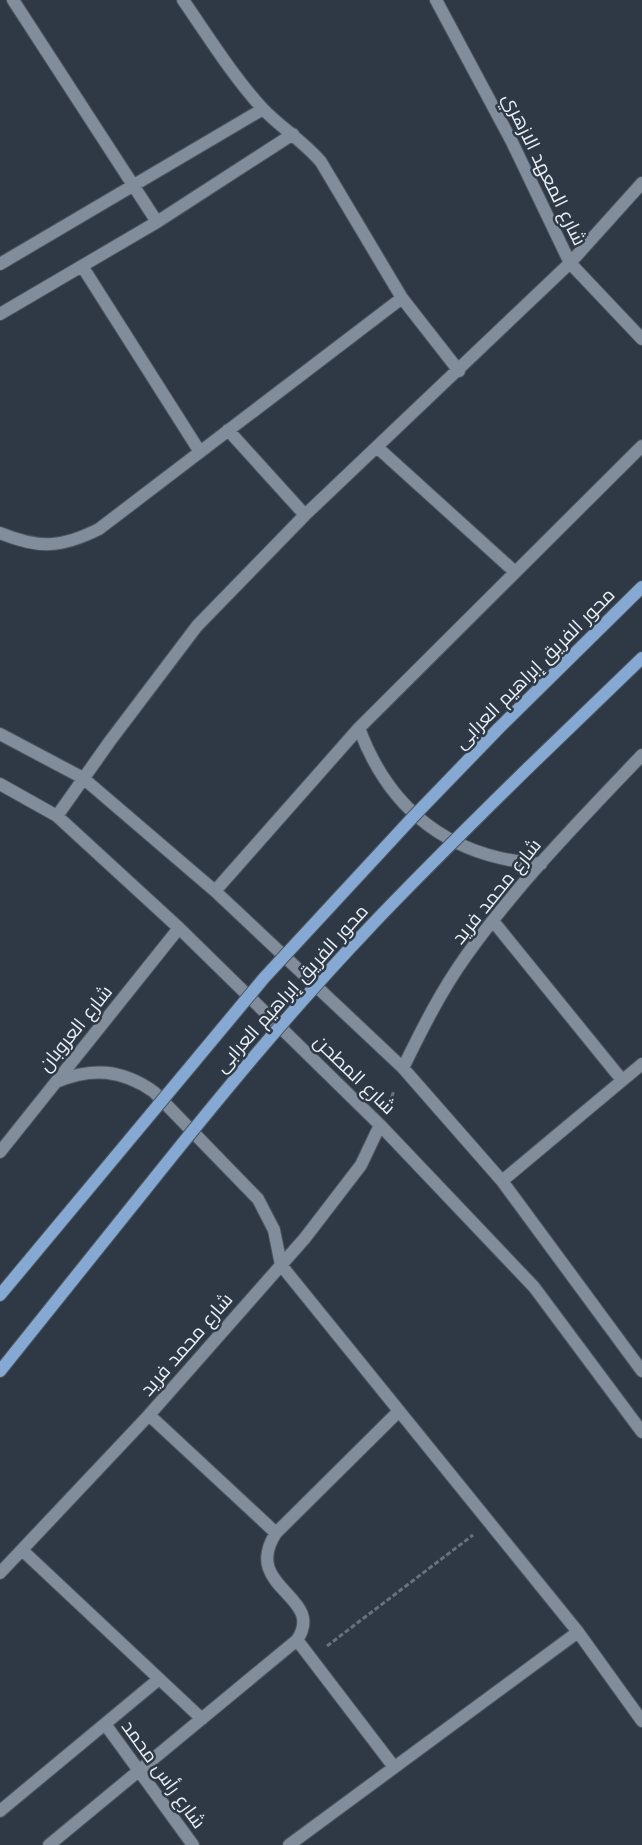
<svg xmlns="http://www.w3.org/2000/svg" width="642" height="1845" font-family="Jost,Cairo,sans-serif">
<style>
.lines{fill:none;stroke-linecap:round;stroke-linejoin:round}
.minor-casing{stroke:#4d5660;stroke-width:14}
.major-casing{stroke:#4d5660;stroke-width:14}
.path{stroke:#69727c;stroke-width:3;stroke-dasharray:5 2.5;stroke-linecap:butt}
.minor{stroke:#818d9b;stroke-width:12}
.major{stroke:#85a9d2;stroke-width:12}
.major-bridge-casing{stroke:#4d5660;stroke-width:14;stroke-linecap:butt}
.major-bridge{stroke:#85a9d2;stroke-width:12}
.labels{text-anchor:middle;stroke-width:5;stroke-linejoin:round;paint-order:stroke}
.street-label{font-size:19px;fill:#eaf0f8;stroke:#2f3945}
</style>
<rect width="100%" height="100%" fill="#2f3945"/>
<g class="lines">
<g class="minor-casing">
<path id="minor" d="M13,0L157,222
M183,0C208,36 232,75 262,108C280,127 303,141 321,162L402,298L459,371
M436,0L512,142L570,263L642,339
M0,264L263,109
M82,266L200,452
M0,314L157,222L293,134
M228,430L305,515
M378,448L515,572
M0,533C39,549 61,548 99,529L402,298
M359,728C390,812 452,858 541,864
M0,734L83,778L215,891L403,1068L502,1181L642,1371
M0,784L57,816L179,928L380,1125L534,1287L642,1432
M57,816L110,741L197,626L305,515L570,263L642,183
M215,891L359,728L642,446
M493,921L622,1080
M403,1068C422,1029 441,991 466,956C518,883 581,819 642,755
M56,1082C91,1067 122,1069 154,1092L258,1199L274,1230L281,1265L578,1632L642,1721
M0,1152L179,928
M502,1181L642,1064
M149,1415L276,1533
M22,1550L202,1719
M0,1573L149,1415L305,1238L361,1165L380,1125
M297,1640L394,1767
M105,1724L193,1845
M0,1811L159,1679
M49,1845L297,1640C327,1596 240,1588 276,1533L399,1411
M289,1845L578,1632"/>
</g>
<g class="major-casing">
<path id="major" d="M498,729L642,587
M528,768L642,658
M0,1295L115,1157
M0,1371L145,1190"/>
</g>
<path class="path" d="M389,1104L394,1091
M327,1646L473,1535"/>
<use href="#minor" class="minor"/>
<use href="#major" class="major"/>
<g class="major-bridge-casing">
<path id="major-bridge" d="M115,1157L264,978L413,817L498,729
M145,1190C216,1101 289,1012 368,929C420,874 474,821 528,768"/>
</g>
<use href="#major-bridge" class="major-bridge"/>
</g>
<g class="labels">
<g class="street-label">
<text transform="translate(545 169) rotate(64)" y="7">شارع المعهد الازهري</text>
<text transform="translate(534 668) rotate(-45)" y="7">محور الفريق إبراهيم العرابى</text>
<text transform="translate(496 891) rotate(-51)" y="7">شارع محمد فريد</text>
<text transform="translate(291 988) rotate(-48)" y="7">محور الفريق إبراهيم العرابى</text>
<text transform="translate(75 1028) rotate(-51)" y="7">شارع العروبان</text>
<text transform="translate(355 1074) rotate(44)" y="7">شارع المطحن</text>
<text transform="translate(186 1344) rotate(-49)" y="7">شارع محمد فريد</text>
<text transform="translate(164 1774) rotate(54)" y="7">شارع رأس محمد</text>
</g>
</g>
</svg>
